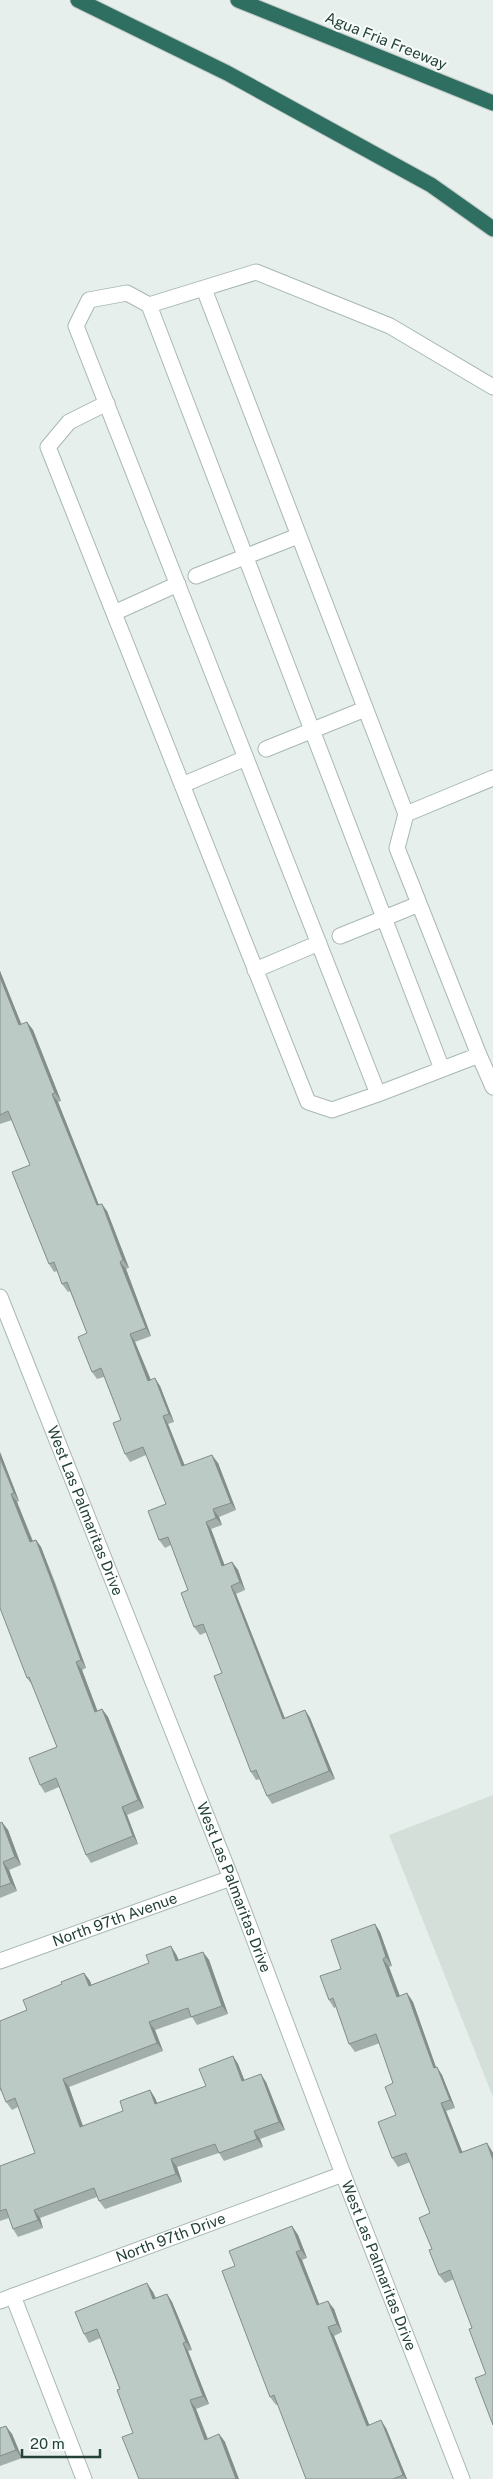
<svg xmlns="http://www.w3.org/2000/svg" width="493" height="2479" font-family="'Public Sans',sans-serif">
<style>
.built{fill:#d4dfda}
.lines{fill:none;stroke-linecap:round;stroke-linejoin:round}
.service-casing{stroke:#a8b8b2;stroke-width:17}
.minor-casing{stroke:#a8b8b2;stroke-width:17}
.motorway-casing{stroke:#c2cac8;stroke-width:17}
.service{stroke:#fff;stroke-width:15}
.minor{stroke:#fff;stroke-width:15}
.motorway{stroke:#2f6f62;stroke-width:15}
.wall{fill:#a1aea9}
.shaded-wall{fill:#838d89}
.building{fill:#bbcac4;stroke:#838d89}
.labels{text-anchor:middle;stroke-width:4;stroke-linejoin:round;paint-order:stroke}
.street-label{font-size:15px;fill:#24423a;stroke:#f7fbf9}
</style>
<rect width="100%" height="100%" fill="#e6efeb"/>
<path class="built" d="M493,1795V2097L389,1835Z"/>
<g class="lines">
<g class="service-casing">
<path id="service" d="M204,289L406,814
M149,305L442,1069
M107,403L69,422L48,447L308,1102L332,1110L378,1094C277,838 177,582 76,326L89,300L127,293L149,305L256,272L390,326L493,387
M196,576L298,536
M114,613L178,584
M266,749L365,709
M182,785L246,758
M340,936L419,904
M255,970L319,943
M479,1055L493,1087
M378,1094L479,1055L397,848L406,814L493,778"/>
</g>
<g class="minor-casing">
<g id="minor">
<path id="s1" d="M0,1297L231,1878L343,2174L462,2479"/>
<path id="s2" d="M0,1961L231,1878"/>
<path d="M13,2296L84,2479"/>
<path id="s3" d="M0,2301L343,2174"/>
</g>
</g>
<g class="motorway-casing">
<path id="motorway" d="M78,0L227,73L431,185L493,229
M238,0L493,103"/>
</g>
<use href="#service" class="service"/>
<use href="#minor" class="minor"/>
<use href="#motorway" class="motorway"/>
</g>
<path class="wall" d="M0,971L21,1025L27,1022L33,1030L61,1101L58,1102L99,1205L107,1211L129,1268L126,1269L151,1336L135,1342L151,1380L160,1386L174,1422L168,1424L185,1466L218,1463L236,1510L219,1517L222,1525L211,1529L224,1565L232,1562L238,1570L245,1590L236,1594L285,1718L305,1710L310,1718L335,1779L272,1804L267,1796L260,1779L256,1780L251,1772L222,1673L207,1632L200,1635L194,1627L188,1590L171,1545L165,1548L159,1540L166,1504L146,1455L130,1462L125,1454L121,1420L104,1377L97,1379L92,1372L87,1333L70,1291L68,1292L62,1284L57,1271L54,1272L49,1264L30,1165L12,1120L0,1124Z
M0,1452L19,1501L17,1502L33,1541L36,1540L41,1547L55,1582L86,1668L82,1670L97,1711L102,1709L108,1717L144,1808L127,1815L138,1844L91,1863L86,1855L59,1787L45,1793L40,1785L57,1747L33,1686L27,1678Z
M0,1823L8,1830L21,1865L9,1870L17,1891L0,1898Z
M375,1924L380,1932L392,1966L389,1967L400,1996L407,1993L413,2002L436,2067L442,2075L455,2108L446,2111L462,2152L487,2143L493,2153V2425L486,2374L472,2328L454,2279L445,2283L439,2275L432,2249L430,2213L410,2162L398,2167L392,2158L396,2115L393,2083L380,2043L355,2052L349,2044L336,2007L334,2008L329,2000L341,1969Z
M203,1952L209,1960L228,2014L197,2025L192,2017L155,2030L163,2051L69,2087L83,2126L123,2111L150,2090L155,2098L157,2103L206,2086L233,2056L238,2064L244,2080L266,2082L285,2130L260,2139L263,2147L224,2161L219,2153L177,2167L182,2182L105,2209L99,2201L97,2197L40,2218L43,2228L18,2237L13,2229L9,2218L0,2221V2166L35,2153L18,2107L12,2110L6,2102L1,2090L0,2091V2021L27,2010L62,1984L84,1973L90,1981L91,1985L176,1954L179,1960Z
M292,2226L298,2235L307,2258L302,2260L319,2304L334,2309L342,2332L334,2336L369,2425L386,2428L407,2479H306L278,2404L276,2405L270,2397L235,2266Z
M153,2292L156,2298L167,2294L172,2302L192,2350L188,2351L209,2404L196,2409L208,2439L219,2434L225,2442L133,2433L120,2389L100,2338L89,2343L84,2334Z
M0,2428L12,2434L22,2458L0,2466Z"/>
<path class="shaded-wall" d="M0,971L25,1033L19,1025L0,977Z
M27,1022L33,1030L61,1101L55,1093Z
M52,1094L58,1102L102,1213L97,1205Z
M102,1204L107,1211L129,1268L123,1260Z
M120,1262L126,1269L151,1336L146,1328Z
M130,1334L135,1342L154,1388L148,1381Z
M155,1378L160,1386L174,1422L169,1414Z
M163,1416L168,1424L188,1474L182,1466Z
M0,1452L19,1501L14,1493L0,1458Z
M212,1455L218,1463L236,1510L231,1503Z
M11,1494L17,1502L36,1550L30,1542Z
M213,1509L219,1517L222,1525L216,1518Z
M206,1522L211,1529L228,1574L222,1566Z
M36,1540L41,1547L86,1668L81,1660Z
M232,1562L238,1570L245,1590L240,1582Z
M231,1586L236,1594L288,1727L283,1719Z
M76,1662L82,1670L101,1720L95,1712Z
M102,1709L108,1717L144,1808L138,1800Z
M305,1710L310,1718L335,1779L329,1771Z
M122,1807L127,1815L138,1844L133,1836Z
M2,1822L8,1830L21,1865L15,1857Z
M3,1862L9,1870L17,1891L11,1883Z
M375,1924L380,1932L392,1966L386,1957Z
M171,1946L176,1954L182,1969L176,1961Z
M203,1952L209,1960L228,2014L222,2006Z
M383,1959L389,1967L403,2005L397,1997Z
M84,1973L90,1981L95,1995L89,1986Z
M407,1993L413,2002L439,2076L434,2068Z
M149,2022L155,2030L163,2051L157,2043Z
M233,2056L238,2064L248,2089L242,2081Z
M437,2067L442,2075L455,2108L450,2100Z
M261,2074L266,2082L285,2130L279,2122Z
M63,2079L69,2087L86,2135L80,2127Z
M150,2090L155,2098L161,2112L155,2104Z
M441,2103L446,2111L466,2161L460,2153Z
M254,2131L260,2139L263,2147L257,2139Z
M487,2143L493,2153V2160Z
M171,2159L177,2167L182,2182L176,2174Z
M34,2210L40,2218L43,2228L38,2220Z
M292,2226L298,2235L307,2258L301,2250Z
M296,2252L302,2260L323,2314L317,2305Z
M147,2283L153,2292L159,2307L153,2299Z
M167,2294L172,2302L192,2350L186,2342Z
M328,2301L334,2309L342,2332L337,2324Z
M328,2327L334,2336L373,2434L367,2426Z
M183,2343L188,2351L209,2404L203,2396Z
M190,2400L196,2409L211,2448L205,2440Z
M381,2420L386,2428L407,2479H406L403,2475Z
M6,2426L12,2434L22,2458L16,2450Z
M219,2434L225,2442L239,2479H236Z"/>
<path class="building" d="M0,977L19,1025L27,1022L55,1093L52,1094L97,1205L102,1204L123,1260L120,1262L146,1328L130,1334L148,1381L155,1378L169,1414L163,1416L182,1466L212,1455L231,1503L213,1509L216,1518L206,1522L222,1566L232,1562L240,1582L231,1586L283,1719L305,1710L329,1771L267,1796L256,1770L251,1772L214,1676L222,1673L203,1624L194,1627L181,1593L188,1590L168,1537L159,1540L148,1511L166,1504L143,1447L125,1454L113,1423L121,1420L101,1368L92,1372L78,1337L87,1333L67,1282L62,1284L54,1262L49,1264L12,1172L30,1165L8,1111L0,1115Z
M0,1458L14,1493L11,1494L30,1542L36,1540L49,1574L81,1660L76,1662L95,1712L102,1709L138,1800L122,1807L133,1836L86,1855L56,1778L40,1785L29,1758L57,1747L29,1677L27,1678L0,1608Z
M2,1822L15,1857L3,1862L11,1883L0,1887V1823Z
M375,1924L386,1957L383,1959L397,1997L407,1993L434,2068L437,2067L450,2100L441,2103L460,2153L487,2143L493,2160V2425L475,2378L486,2374L469,2329L472,2328L450,2270L439,2275L429,2250L432,2249L419,2218L430,2213L406,2153L392,2158L378,2122L396,2115L385,2087L393,2083L376,2034L349,2044L333,1998L329,2000L320,1976L341,1969L331,1940Z
M171,1946L176,1961L203,1952L222,2006L191,2017L188,2008L149,2022L157,2043L63,2079L80,2127L123,2111L120,2101L150,2090L155,2104L206,2086L199,2069L233,2056L242,2081L261,2074L279,2122L254,2131L257,2139L219,2153L215,2144L171,2159L176,2174L99,2201L94,2188L34,2210L38,2220L13,2229L6,2209L0,2211V2166L35,2153L15,2098L6,2102L0,2087V2021L27,2010L23,2000L62,1984L61,1982L84,1973L89,1986L149,1963L146,1955Z
M292,2226L301,2250L296,2252L317,2305L328,2301L337,2324L328,2327L367,2426L381,2420L403,2475L393,2479H306L274,2395L270,2397L222,2271L235,2266L229,2251Z
M147,2283L153,2299L167,2294L186,2342L183,2343L203,2396L190,2400L205,2440L219,2434L236,2479H139L122,2437L133,2433L117,2390L120,2389L97,2329L84,2334L75,2312Z
M6,2426L16,2450L0,2456V2428Z"/>
<g class="labels">
<g class="street-label">
<text transform="translate(386 41) rotate(22)" y="5">Agua Fria Freeway</text>
<text dy="5" stroke="none"><textPath href="#s1" startOffset="230">West Las Palmaritas Drive</textPath></text>
<text dy="5" stroke="none"><textPath href="#s1" startOffset="635">West Las Palmaritas Drive</textPath></text>
<text dy="5" stroke="none"><textPath href="#s2" startOffset="122">North 97th Avenue</textPath></text>
<text dy="5" stroke="none"><textPath href="#s3" startOffset="182">North 97th Drive</textPath></text>
<text dy="5" stroke="none"><textPath href="#s1" startOffset="1040">West Las Palmaritas Drive</textPath></text>
</g>
</g>
<path d="M22 2449v8h78v-8" fill="none" stroke="#24423a" stroke-width="2.5"/>
<text x="30" y="2449" font-size="15" fill="#24423a" stroke="#f7fbf9" stroke-width="4" paint-order="stroke">20 m</text>
</svg>
